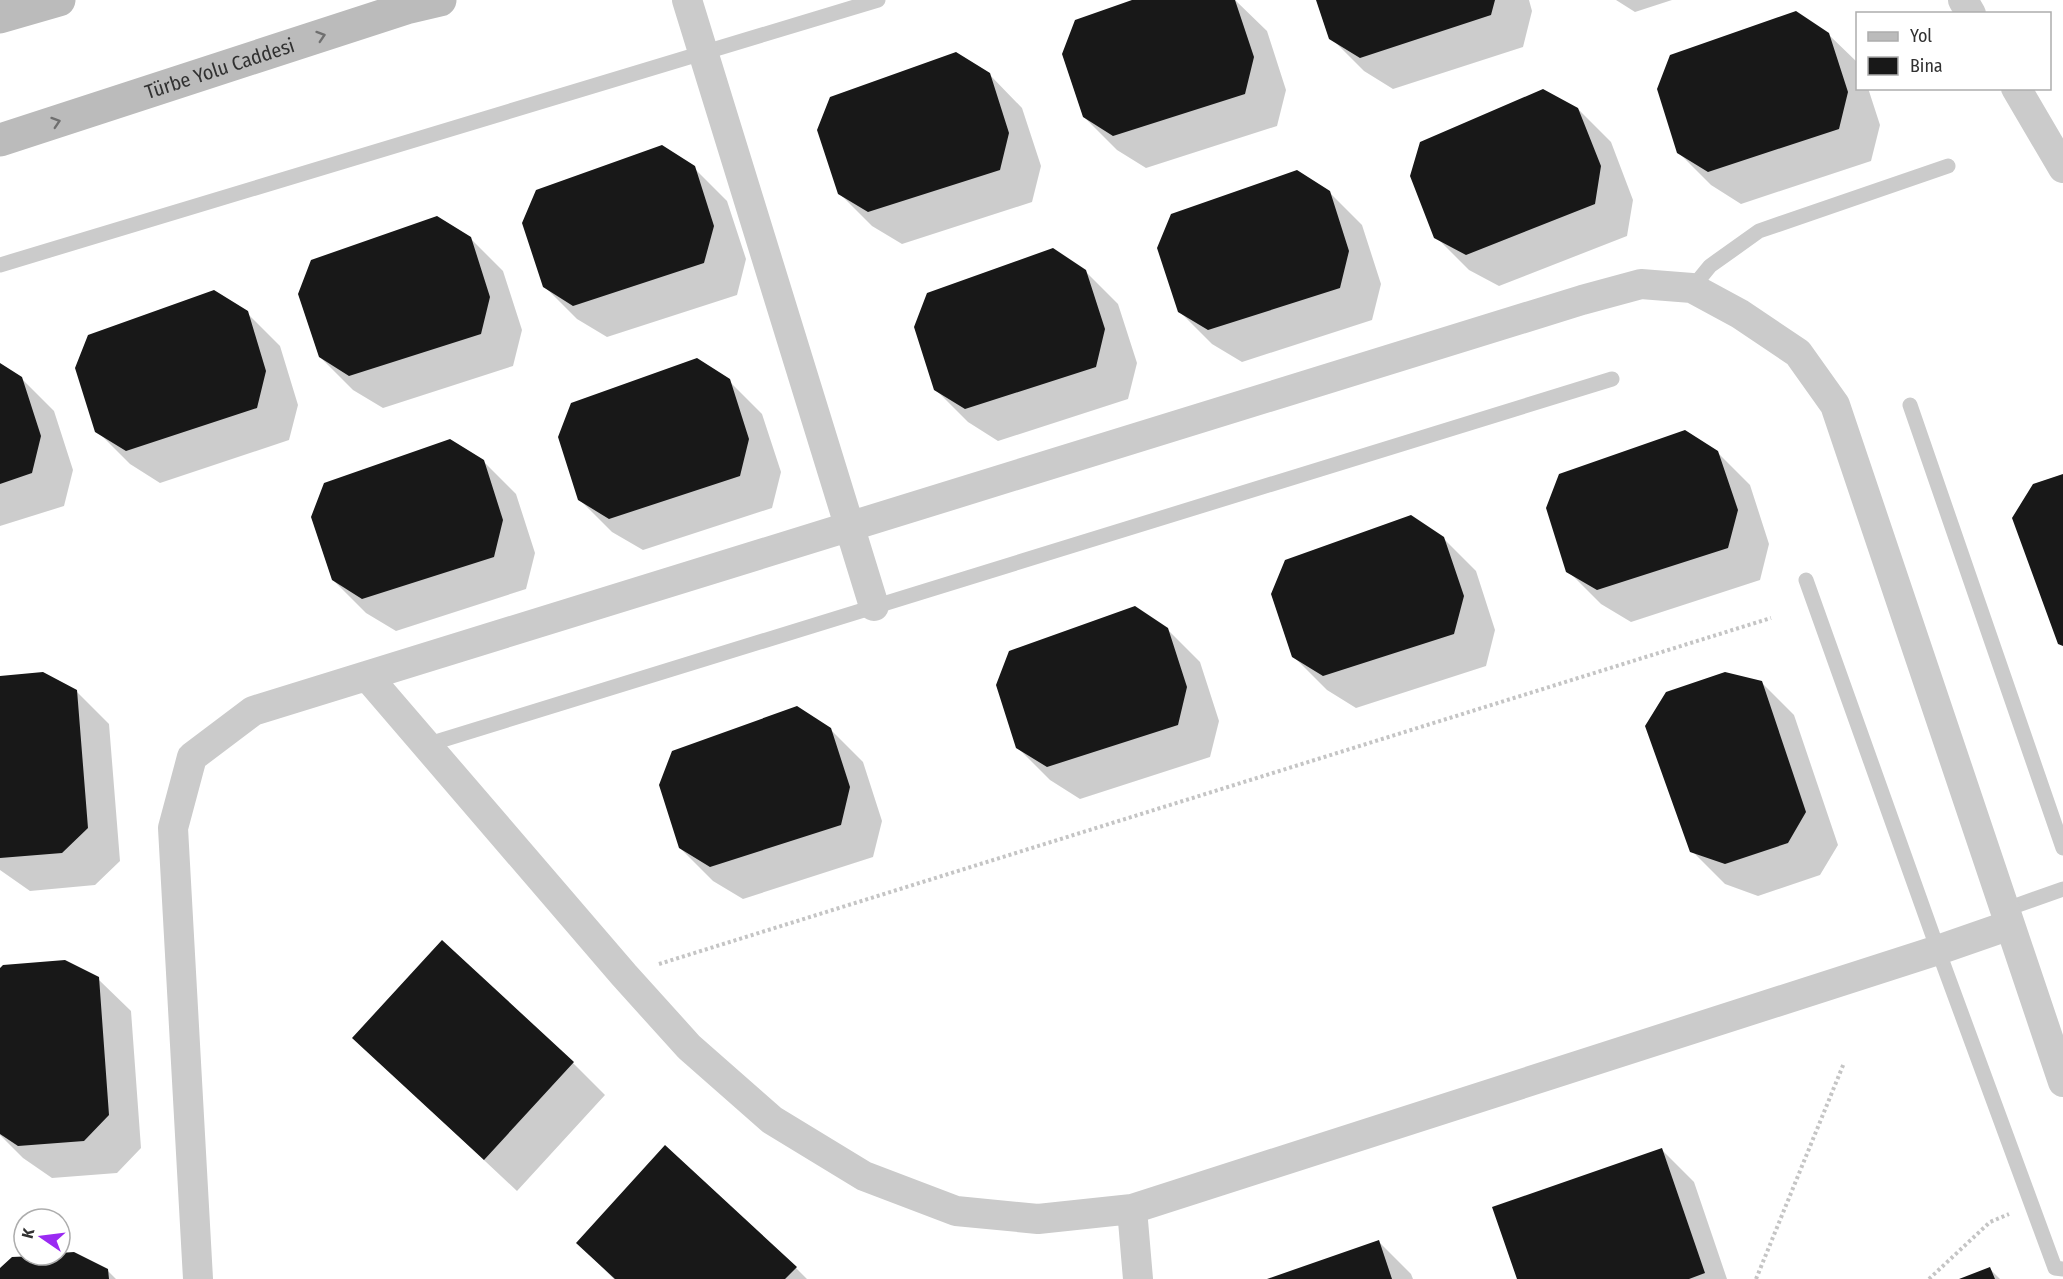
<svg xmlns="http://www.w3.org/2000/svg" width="2063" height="1279" font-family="'Fira Sans Condensed',sans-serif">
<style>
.shadow{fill:#0003}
.building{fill:#181818}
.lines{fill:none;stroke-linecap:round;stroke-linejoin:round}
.path{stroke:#c5c5c5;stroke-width:4;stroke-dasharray:3 3;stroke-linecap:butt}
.lane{stroke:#cbcbcb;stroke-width:15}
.street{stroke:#cbcbcb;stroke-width:30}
.secondary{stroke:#bbb;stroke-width:33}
.oneway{stroke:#6f6f6f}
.labels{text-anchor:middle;stroke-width:6;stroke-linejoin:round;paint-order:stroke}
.street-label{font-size:20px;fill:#313131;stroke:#fff}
</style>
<rect width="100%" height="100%" fill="#fff"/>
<path class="shadow" d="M1137,0H1235L1267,31L1286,90L1277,126L1146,168L1117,150L1084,117Z
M1318,0H1529L1532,11L1523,47L1393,89L1364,71L1331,38Z
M1616,0H1672L1635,12Z
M1828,34L1858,63V88H1868L1880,125L1871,161L1741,204L1711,185L1678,152Z
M989,74L1022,108L1041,166L1032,202L902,244L872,226L839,193Z
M1578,109L1611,142L1633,200L1627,236L1499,286L1469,270L1436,237Z
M694,168L727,201L746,259L737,295L607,337L577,319L544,286Z
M1329,192L1362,225L1381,284L1372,320L1242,362L1212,344L1179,311Z
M470,238L503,271L522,330L513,366L383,408L353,390L320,357Z
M1085,271L1118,304L1137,363L1128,399L998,441L968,422L935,389Z
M247,313L280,346L298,405L289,440L160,483L130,464L97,431Z
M0,365L21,378L54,411L73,470L64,506L0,526Z
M729,381L762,414L781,472L772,508L643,550L612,532L579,499Z
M1717,452L1750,485L1769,544L1760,580L1631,622L1601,604L1568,571Z
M483,461L516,494L535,553L526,589L396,631L366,613L333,580Z
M1443,538L1476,571L1495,630L1486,666L1356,708L1327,690L1294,657Z
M1167,629L1200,662L1219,721L1210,757L1080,799L1050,780L1017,747Z
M0,677L76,691L109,724L120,861L95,885L30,891L0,870Z
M1761,682L1794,715L1838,845L1820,875L1758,896L1725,884L1692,851Z
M830,729L863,762L882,821L873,857L743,899L713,881L680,848Z
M0,970L98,979L131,1011L141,1148L117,1173L52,1178L23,1158L0,1135Z
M354,1038L573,1063L605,1095L517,1191Z
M1661,1149L1694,1182L1727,1279H1519Z
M1378,1241L1411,1274L1413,1279H1271Z
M578,1243L796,1268L807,1279H614Z
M60,1254L107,1270L116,1279H0V1270L13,1258Z
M1989,1268L2000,1279H1963Z"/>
<path class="building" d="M1132,0H1235L1254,57L1245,94L1113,136L1083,117L1062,54L1075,20Z
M1316,0H1495L1491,15L1360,58L1329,39Z
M1796,11L1829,33L1848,92L1839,129L1708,172L1677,153L1657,89L1670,55Z
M956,52L990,73L1009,133L1000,170L868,212L838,194L817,130L830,97Z
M1543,89L1578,108L1601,166L1595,204L1466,255L1434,238L1410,176L1420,142Z
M662,145L695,166L714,226L704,263L573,306L543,287L522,223L536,190Z
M1297,170L1330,191L1349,251L1340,288L1208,330L1178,312L1157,248L1171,214Z
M437,216L471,237L490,297L481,334L349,376L319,357L298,294L311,260Z
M1053,248L1086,270L1105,329L1096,367L965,409L934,390L914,327L927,293Z
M214,290L248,311L266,371L257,408L126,451L95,432L75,368L88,335Z
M697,358L730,379L749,439L740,476L609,519L578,500L558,437L571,403Z
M0,363L22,377L41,436L32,473L0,484Z
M1685,430L1718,451L1738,510L1728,548L1597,590L1566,572L1546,508L1559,474Z
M450,439L484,460L503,520L494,557L362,599L332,580L311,517L324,483Z
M2063,474V646L2058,644L2012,518L2033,484Z
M1411,515L1444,537L1464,596L1454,634L1323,676L1292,657L1271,594L1285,560Z
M1135,606L1168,628L1187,687L1178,725L1047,767L1016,748L996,685L1009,651Z
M43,672L77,690L88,828L62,853L0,858V676Z
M1725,672L1762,681L1806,812L1788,843L1725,864L1690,852L1645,726L1666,692Z
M797,706L831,728L850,787L841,825L710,867L679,848L659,785L672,751Z
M442,940L574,1062L484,1160L352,1038Z
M65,960L99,977L109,1115L84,1141L18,1146L0,1134V968L3,965Z
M665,1145L797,1267L785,1279H615L576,1243Z
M1662,1148L1705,1273L1689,1279H1517L1492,1207Z
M1379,1240L1392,1279H1267Z
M74,1252L108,1269L109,1279H0V1268L12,1257L60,1255V1253Z
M1990,1267L1995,1279H1959Z"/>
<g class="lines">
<path class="path" d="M659,964L1771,618
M1756,1279L1844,1063
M1929,1279L1990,1222L2009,1214"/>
<path class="lane" d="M0,265L878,0
M1692,288L1710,266L1759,231L1948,166
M1910,405L2063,848
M1806,580L1938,950L2055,1268L2063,1269
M426,745L1612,379
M2004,910L2063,889"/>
<path class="street" d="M687,0L874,606
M1963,0L1971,14
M2016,88L2063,168
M367,676L624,975L689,1047L772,1120L864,1176L956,1211L1038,1219L1132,1209L1938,950L2010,925
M1132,1209L1138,1279
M198,1279L173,828L192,757L253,711L1582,300L1641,284L1692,288L1740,314L1798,353L1835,405L2063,1082"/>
<g class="secondary">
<path d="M0,17L59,0"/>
<path id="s1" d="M0,140L406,8L440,0"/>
</g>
</g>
<defs><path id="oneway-chevron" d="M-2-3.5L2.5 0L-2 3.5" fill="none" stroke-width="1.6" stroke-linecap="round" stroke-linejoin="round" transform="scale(1.5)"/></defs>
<g class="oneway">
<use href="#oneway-chevron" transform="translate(321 36) rotate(-18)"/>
<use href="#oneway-chevron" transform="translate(56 122) rotate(-18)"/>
</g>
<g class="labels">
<g class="street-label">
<text dy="7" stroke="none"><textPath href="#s1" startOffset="231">Türbe Yolu Caddesi</textPath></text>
</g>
</g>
<rect x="1856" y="12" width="195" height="78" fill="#ffffff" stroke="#adadad" stroke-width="1.5"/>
<rect x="1868" y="32" width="30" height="9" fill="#bbbbbb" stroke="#adadad" stroke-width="1.5"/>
<text x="1910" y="42" font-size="18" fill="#313131">Yol</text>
<rect x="1868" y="57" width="30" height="18" fill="#181818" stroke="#adadad" stroke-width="1.5"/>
<text x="1910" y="72" font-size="18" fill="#313131">Bina</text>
<g transform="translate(42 1237) rotate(284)"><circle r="28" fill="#ffffff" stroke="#adadad" stroke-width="1.5"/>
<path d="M0-4.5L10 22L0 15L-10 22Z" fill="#9a2af2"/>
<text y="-9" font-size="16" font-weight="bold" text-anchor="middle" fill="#313131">K</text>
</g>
</svg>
